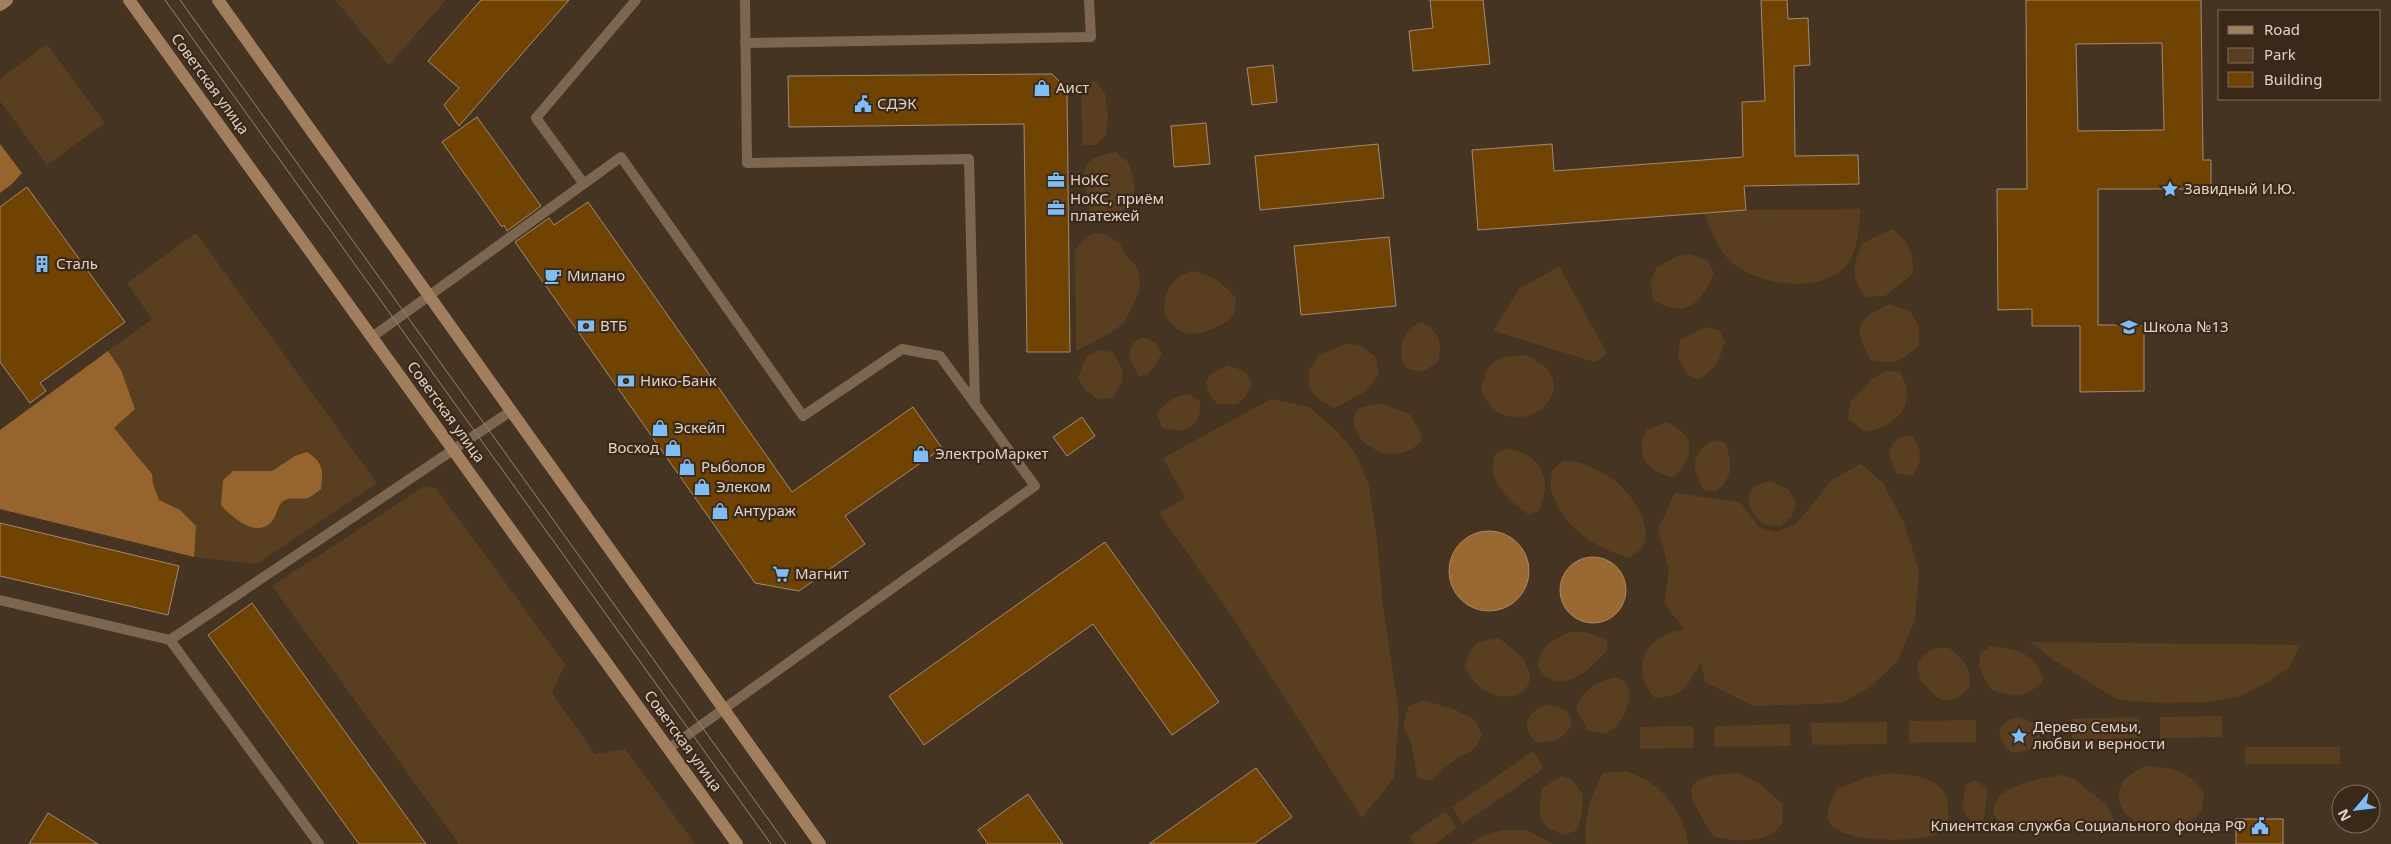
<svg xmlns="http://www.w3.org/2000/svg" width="2391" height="844" font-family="'Noto Sans',sans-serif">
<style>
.green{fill:#593e20}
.forest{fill:#96652d}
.water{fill:#9a6831;stroke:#af885f}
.building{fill:#714300;stroke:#a08b77;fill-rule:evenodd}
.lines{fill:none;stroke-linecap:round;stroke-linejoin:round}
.lane{stroke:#7c6650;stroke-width:10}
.secondary{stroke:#a27f5c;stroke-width:12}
.tram{stroke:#928476;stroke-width:1}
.labels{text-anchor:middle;stroke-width:4.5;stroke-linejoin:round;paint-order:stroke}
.street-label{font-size:15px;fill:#dfd4ca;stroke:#3a2918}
.poi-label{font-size:15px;fill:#dfd4ca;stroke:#3a2918;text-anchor:start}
</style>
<rect width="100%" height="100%" fill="#453422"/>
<path class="green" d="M335,0H446L389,65Z
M47,44L105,123L47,165L0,101V79Z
M1084,82H1096L1105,93L1108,118L1106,135L1096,145H1083L1081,99Z
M1116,152L1129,163L1135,186L1132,201L1123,211L1106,217L1090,212C1084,177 1072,159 1116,152Z
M1860,209C1859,228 1859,248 1847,264C1822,296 1755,285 1729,260C1717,248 1710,228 1704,213L1746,210Z
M1893,229C1910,243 1913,252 1913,274L1885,296L1865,297C1850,275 1853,267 1862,243Z
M196,233L377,483L257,564L194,557L0,509V430L152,319L127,283Z
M1095,233L1105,234L1120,244L1127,257L1136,266L1140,277L1139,292L1124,323L1109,334L1076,351L1075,250L1086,237Z
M1691,254L1708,261L1714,274C1701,304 1684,320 1653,299L1650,284L1656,268L1677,256Z
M1559,266L1607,353L1595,362L1493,331L1519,289Z
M1192,271C1214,276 1221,281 1236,298C1235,302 1236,309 1234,313C1228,326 1195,338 1182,332C1152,316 1163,280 1192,271Z
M1889,304L1910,311L1919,326V345C1901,361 1895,366 1871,360C1852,327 1855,321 1889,304Z
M1422,322C1440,333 1443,342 1438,362L1422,372L1405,368C1397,349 1402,328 1422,322Z
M1705,327L1719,330L1725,341C1720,359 1716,369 1699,379L1688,375L1678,357L1680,340Z
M1143,337L1155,342L1162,354L1148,375L1138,376L1129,355L1133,343Z
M1345,344L1359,345L1376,357L1379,375L1364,392L1335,408L1322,402L1310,389L1308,372L1318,356Z
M1098,350L1112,352C1126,371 1127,378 1112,398L1098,399L1084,389L1078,378L1086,357Z
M1526,355C1533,359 1545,365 1549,371C1569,401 1522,432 1495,410C1489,405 1485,397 1481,391C1487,360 1495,356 1526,355Z
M1228,365L1246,372L1252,385L1245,397L1237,404H1218L1210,396L1206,382L1211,374Z
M1887,371L1900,372C1919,405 1897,426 1865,432L1848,419L1850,402L1872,379Z
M1188,394L1200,401C1202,429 1186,434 1162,428L1157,414C1165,402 1174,397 1188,394Z
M1271,399L1309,407L1337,431L1357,456L1369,485L1378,547L1382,599L1399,714L1394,778L1362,818L1233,618L1159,513L1185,498L1163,458Z
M1382,404L1410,414L1421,434V441C1389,476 1337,431 1359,409C1365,404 1375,405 1382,404Z
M1667,422C1672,425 1680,429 1684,434C1697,447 1685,466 1674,477C1648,473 1634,456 1646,430Z
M1903,436H1913C1922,451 1923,462 1912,476L1896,473L1889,454L1893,443Z
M1713,440L1726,443C1732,467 1734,473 1717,491L1704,490C1692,468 1689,455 1713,440Z
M1504,449C1526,449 1545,463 1545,487C1545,494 1541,503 1540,510L1529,515C1509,500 1485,481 1495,454Z
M1564,460C1597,464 1627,483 1641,514C1645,524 1648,533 1644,544C1642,549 1634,554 1630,558C1596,549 1560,526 1551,489C1550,484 1552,476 1552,470Z
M1861,464L1883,483L1904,523L1919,570L1915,620L1898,661L1870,687L1842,703L1754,706L1705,682L1701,663C1685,687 1686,696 1655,698C1634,677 1639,645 1669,633C1673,631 1679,631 1684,629L1664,603L1669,570L1658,529L1675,493L1740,502L1759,527L1776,532L1796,524L1833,479Z
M1771,481L1789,490L1796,503L1792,516L1780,527C1776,526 1769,526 1765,524C1743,510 1741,485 1771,481Z
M423,487L436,488L565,664L552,693L595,754L625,749L695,844H459L272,586Z
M1570,632H1586L1606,639L1608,649C1595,665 1571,690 1548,678C1544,676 1540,670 1537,667C1542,644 1551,641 1570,632Z
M1498,638C1567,682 1507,716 1477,684C1472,680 1469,673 1465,668C1469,645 1476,641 1498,638Z
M2030,642L2301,645L2289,667L2267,683L2240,696L2208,702L2163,703L2118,700L2052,659Z
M1991,646C2016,649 2037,653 2043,680C2028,699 2012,698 1990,689L1979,667L1980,653Z
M1935,648H1949C1965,661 1972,668 1969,689L1956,699L1944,701L1935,696L1920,680L1917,663L1925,654Z
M1616,677L1625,682C1627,685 1629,689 1629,693C1631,706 1619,729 1606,733C1600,734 1593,732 1587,730L1576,707C1584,689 1597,682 1616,677Z
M1422,700L1454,709L1475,720L1482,735C1475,754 1467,751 1453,761C1445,767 1438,774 1432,781L1421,779L1417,776L1411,743L1403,726L1408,707Z
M1544,705L1557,706L1568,712L1572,724C1565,739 1551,744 1535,742C1521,725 1526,715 1544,705Z
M2222,716V737L2160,738V717Z
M2017,717C2049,723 2049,752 2013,753C1995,742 1994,722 2017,717Z
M2139,717L2140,738L2072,740V719Z
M1976,720V742L1909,743V721Z
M1887,722V744L1812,745L1811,723Z
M1790,724V746L1715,747V726Z
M1693,726V748L1640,749V727Z
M2245,747H2340V764H2245Z
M1533,751L1544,768L1463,824L1452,807Z
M2145,766C2172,767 2187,770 2204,792L2202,810C2195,818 2185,828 2174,829C2150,833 2109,816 2121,786C2125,776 2136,771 2145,766Z
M1627,771C1635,775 1645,778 1652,784C1671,798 1686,821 1688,844H1586C1584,816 1590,797 1603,773Z
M1738,773L1759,783L1783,804C1783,810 1783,818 1782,823C1771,844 1735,843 1713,836C1687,794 1674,775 1738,773Z
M1892,773C1911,775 1943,777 1947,800C1948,809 1951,822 1945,830C1928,844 1839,844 1829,822C1824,811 1833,799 1837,789L1866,777Z
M2061,775L2074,779L2107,805L2114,820L2105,829L2002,828L1993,813C1994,808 1995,802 1998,798C2009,783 2044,778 2061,775Z
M1561,776L1571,779L1583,794L1582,812L1577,830L1565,835C1537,826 1537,817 1542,788Z
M1976,780L1988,790L1983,824L1977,825C1959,813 1962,803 1966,784Z
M1445,811L1457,828L1435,844H1415L1409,837Z
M1502,830H1526L1554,844H1469L1486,834Z"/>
<path class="forest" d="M0,144L22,173L12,184L0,193Z
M108,351L121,370L135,409L114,428L152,474L153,484L159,500L180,510L196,526L194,557L0,509V430Z
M307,452C324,463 323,470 321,489C317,492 312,496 308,498C301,500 292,497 285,500C277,504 278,513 273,520C258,540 232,518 221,505L223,480L233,471H272L295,456Z"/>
<path class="water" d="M1449 571a40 40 0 1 1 80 0a40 40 0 1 1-80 0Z
M1560 590a33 33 0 1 1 66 0a33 33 0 1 1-66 0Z"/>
<path class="building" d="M481,0H569L459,126L444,105L459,88L428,61Z
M1430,0H1483L1490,64L1413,71L1409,31L1433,28Z
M1761,0H1787L1788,19L1808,18L1810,65L1794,66L1795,156L1858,155L1859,184L1744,186L1746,210L1478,230L1472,150L1552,144L1554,171L1743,157L1742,102L1765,101Z
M2026,0H2201L2203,160H2211V189H2098V325H2144V391L2080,392V326H2032V309L1998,310L1997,189H2027ZM2162,43L2164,130L2078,131L2076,44Z
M1273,65L1277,102L1252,105L1247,68Z
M1052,74L1067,89L1070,352H1027L1024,124L789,127L788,76Z
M477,117L541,206L507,231L504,225L502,227L442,142Z
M1206,123L1210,164L1174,167L1171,126Z
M1378,144L1384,198L1260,210L1255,156Z
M27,187L125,322L40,383L46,391L30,403L0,362V207Z
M588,202L792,492L913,407L942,448L845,516L865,544L799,591L755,583L515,242L549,218L554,225Z
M1389,237L1396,306L1301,315L1294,246Z
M1082,417L1095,436L1067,456L1053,437Z
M0,523L179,566L168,615L0,576Z
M1105,542L1219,702L1172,735L1093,624L924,745L889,696Z
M252,603L426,844H359L231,667L208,635Z
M1256,768L1292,817L1254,844H1149Z
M1028,794L1063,844H988L978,830Z
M48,813L98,844H29Z
M2236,819H2283V844H2236Z"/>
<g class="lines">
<path class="lane" d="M745,0L747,163L969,159L975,405
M745,43L1091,37L1089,0
M584,184L536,118L636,0
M372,337L621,157L803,416L902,349L940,356L1035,486L668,749
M0,600L170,640L319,844
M170,640L511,411"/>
<path class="secondary" d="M129,0L737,844
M218,0L820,844
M0,5L7,0"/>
<path class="tram" d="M165,0L771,844
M180,0L786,844"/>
</g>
<defs>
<g id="shop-bare" transform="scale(1.35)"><path d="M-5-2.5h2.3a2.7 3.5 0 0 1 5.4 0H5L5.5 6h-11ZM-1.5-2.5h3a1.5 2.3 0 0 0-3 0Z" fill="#7cbef9" stroke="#3a2918" stroke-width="2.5" paint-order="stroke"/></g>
<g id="civic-bare" transform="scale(1.35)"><path d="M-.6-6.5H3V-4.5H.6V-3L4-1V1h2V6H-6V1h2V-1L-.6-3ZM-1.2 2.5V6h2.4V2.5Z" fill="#7cbef9" stroke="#3a2918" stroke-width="2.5" paint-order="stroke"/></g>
<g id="office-bare" transform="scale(1.35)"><path d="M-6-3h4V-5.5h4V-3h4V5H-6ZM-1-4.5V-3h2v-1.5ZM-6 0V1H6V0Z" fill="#7cbef9" stroke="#3a2918" stroke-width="2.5" paint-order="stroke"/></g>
<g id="sight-bare" transform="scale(1.35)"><path d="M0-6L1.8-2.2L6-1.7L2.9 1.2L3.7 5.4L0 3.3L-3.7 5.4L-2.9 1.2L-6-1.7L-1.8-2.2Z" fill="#7cbef9" stroke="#3a2918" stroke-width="2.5" paint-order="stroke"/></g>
<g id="building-bare" transform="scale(1.35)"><path d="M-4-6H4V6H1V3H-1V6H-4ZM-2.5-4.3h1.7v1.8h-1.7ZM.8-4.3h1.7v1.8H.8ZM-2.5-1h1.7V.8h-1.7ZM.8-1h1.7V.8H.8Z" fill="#7cbef9" stroke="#3a2918" stroke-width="2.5" paint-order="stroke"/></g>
<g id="cafe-bare" transform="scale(1.35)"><path d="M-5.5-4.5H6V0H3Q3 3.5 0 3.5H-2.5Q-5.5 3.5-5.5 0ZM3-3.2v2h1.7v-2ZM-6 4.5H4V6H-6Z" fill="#7cbef9" stroke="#3a2918" stroke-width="2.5" paint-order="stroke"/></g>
<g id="bank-bare" transform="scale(1.35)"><path d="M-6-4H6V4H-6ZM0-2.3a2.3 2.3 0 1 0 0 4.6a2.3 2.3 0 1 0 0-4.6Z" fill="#7cbef9" stroke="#3a2918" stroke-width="2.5" paint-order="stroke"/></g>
<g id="school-bare" transform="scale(1.35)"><path d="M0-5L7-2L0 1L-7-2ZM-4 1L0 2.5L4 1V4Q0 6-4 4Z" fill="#7cbef9" stroke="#3a2918" stroke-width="2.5" paint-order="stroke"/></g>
<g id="supermarket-bare" transform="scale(1.35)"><path d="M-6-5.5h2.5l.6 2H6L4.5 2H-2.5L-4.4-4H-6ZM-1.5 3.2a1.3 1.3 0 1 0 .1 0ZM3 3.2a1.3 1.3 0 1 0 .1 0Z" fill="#7cbef9" stroke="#3a2918" stroke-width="2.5" paint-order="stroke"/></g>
</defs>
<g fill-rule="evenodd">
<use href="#shop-bare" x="1042" y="88"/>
<use href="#civic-bare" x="863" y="104"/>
<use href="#office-bare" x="1056" y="180"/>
<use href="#sight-bare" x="2170" y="189"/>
<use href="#office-bare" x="1056" y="208"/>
<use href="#building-bare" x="42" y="264"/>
<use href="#cafe-bare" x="553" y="276"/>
<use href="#bank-bare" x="586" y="326"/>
<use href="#school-bare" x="2129" y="327"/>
<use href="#bank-bare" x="626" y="381"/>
<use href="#shop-bare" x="660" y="428"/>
<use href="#shop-bare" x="673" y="448"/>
<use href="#shop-bare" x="921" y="454"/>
<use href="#shop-bare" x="687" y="467"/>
<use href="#shop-bare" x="702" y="487"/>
<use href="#shop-bare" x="720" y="511"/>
<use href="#supermarket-bare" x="781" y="574"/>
<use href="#sight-bare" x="2019" y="736"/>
<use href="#civic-bare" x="2260" y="826"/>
</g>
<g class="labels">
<g class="street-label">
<text transform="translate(210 84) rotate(54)" y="5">Советская улица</text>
<text transform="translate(446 412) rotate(54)" y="5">Советская улица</text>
<text transform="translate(683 741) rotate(54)" y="5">Советская улица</text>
</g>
<g class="poi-label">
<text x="1056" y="93">Аист</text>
<text x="877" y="109">СДЭК</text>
<text x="1070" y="185">НоКС</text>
<text x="2184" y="194">Завидный И.Ю.</text>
<text x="1070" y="204">НоКС, приём<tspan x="1070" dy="17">платежей</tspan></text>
<text x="56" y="269">Сталь</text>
<text x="567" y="281">Милано</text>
<text x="600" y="331">ВТБ</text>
<text x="2143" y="332">Школа №13</text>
<text x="640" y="386">Нико-Банк</text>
<text x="674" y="433">Эскейп</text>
<text x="659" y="453" text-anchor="end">Восход</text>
<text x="935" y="459">ЭлектроМаркет</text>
<text x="701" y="472">Рыболов</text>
<text x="716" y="492">Элеком</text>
<text x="734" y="516">Антураж</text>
<text x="795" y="579">Магнит</text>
<text x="2033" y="732">Дерево Семьи,<tspan x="2033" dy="17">любви и верности</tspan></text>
<text x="2246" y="831" text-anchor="end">Клиентская служба Социального фонда РФ</text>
</g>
</g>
<rect x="2218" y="10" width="162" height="90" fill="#3a2918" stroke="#7c6d5f"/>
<rect x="2228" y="26" width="25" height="8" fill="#a27f5c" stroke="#7c6d5f"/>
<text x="2264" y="35" font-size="15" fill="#dfd4ca">Road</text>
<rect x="2228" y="48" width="25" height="15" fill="#593e20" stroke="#7c6d5f"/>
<text x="2264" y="60" font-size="15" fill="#dfd4ca">Park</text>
<rect x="2228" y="72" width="25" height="15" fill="#714300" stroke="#7c6d5f"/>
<text x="2264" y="85" font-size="15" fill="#dfd4ca">Building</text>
<g transform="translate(2356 809) rotate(242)"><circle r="24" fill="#3a2918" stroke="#7c6d5f"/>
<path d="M0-4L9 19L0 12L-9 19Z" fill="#7cbef9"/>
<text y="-8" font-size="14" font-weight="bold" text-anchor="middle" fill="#dfd4ca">N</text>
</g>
</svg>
